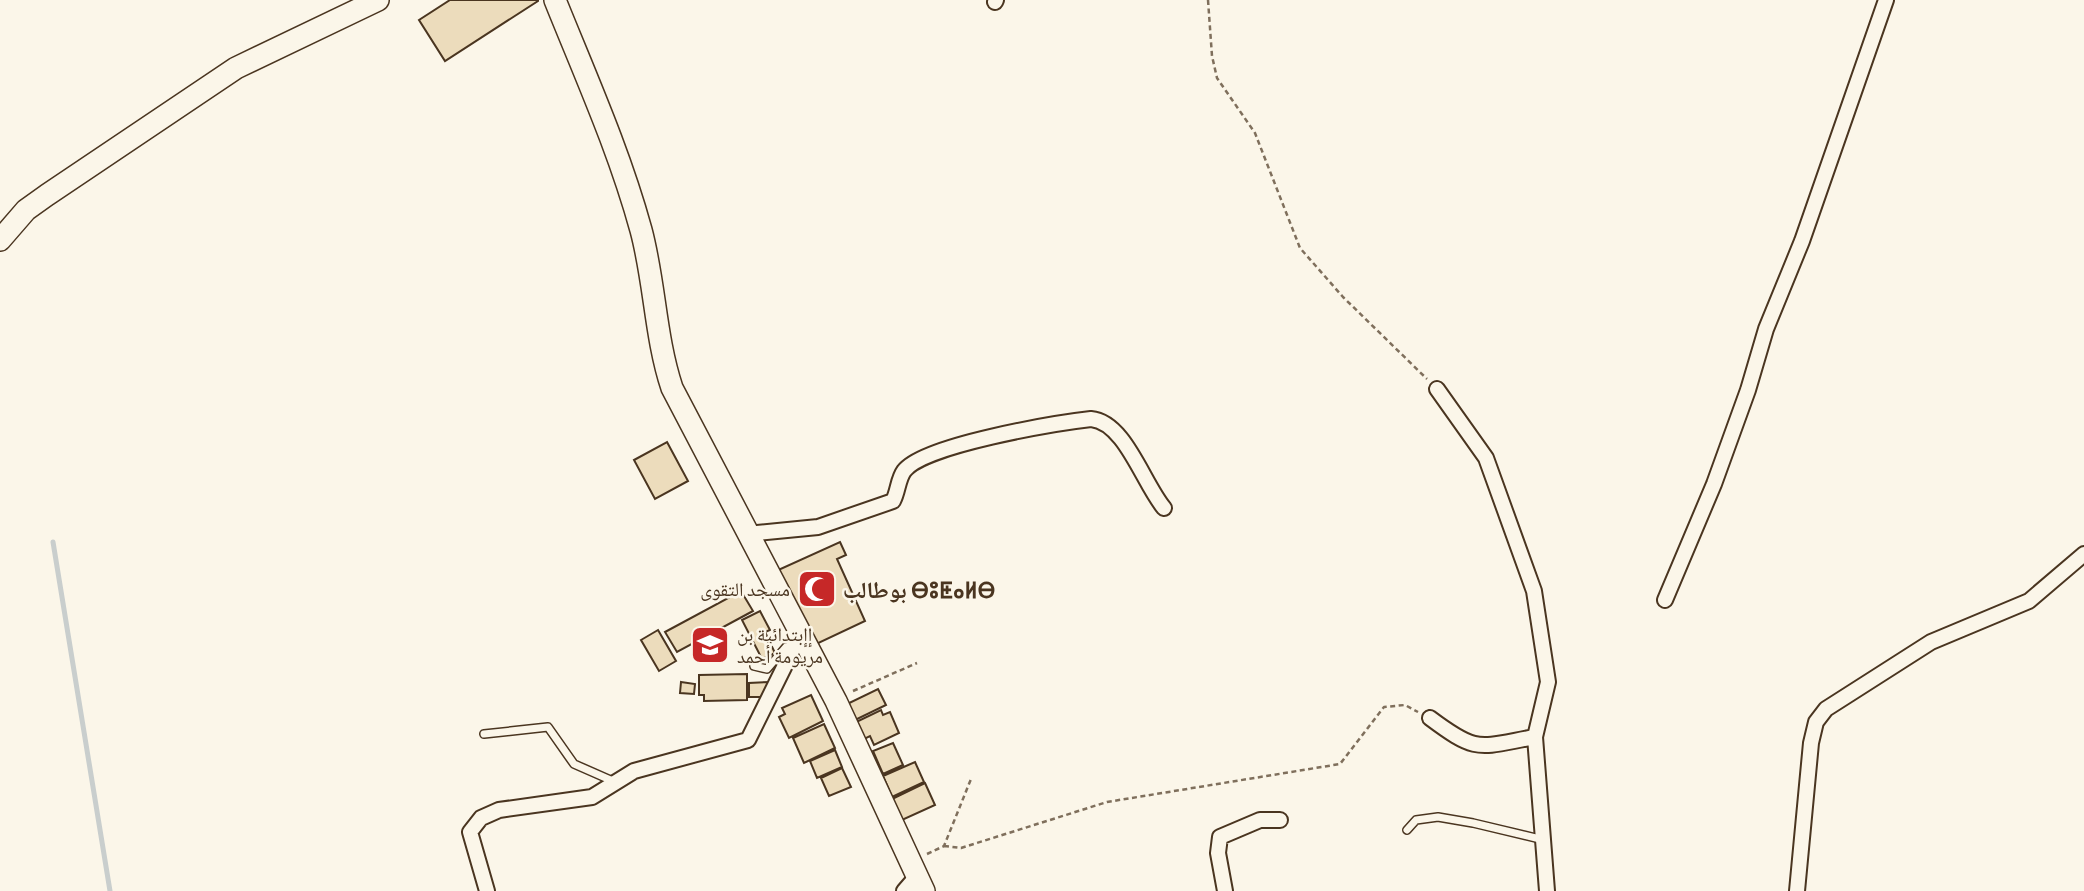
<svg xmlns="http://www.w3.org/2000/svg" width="2084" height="891" font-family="'Crimson Pro','Noto Naskh Arabic','Noto Sans Tifinagh',serif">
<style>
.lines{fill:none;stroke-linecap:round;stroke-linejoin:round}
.stream{stroke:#c9cecd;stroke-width:5}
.building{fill:#ecdcbc;stroke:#4a3520;stroke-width:2}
.lane-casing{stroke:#4a3520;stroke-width:10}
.street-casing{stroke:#4a3520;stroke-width:18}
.secondary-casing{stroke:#4a3520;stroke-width:24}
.path{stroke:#7f6f5c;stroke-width:2.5;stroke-dasharray:5 3.5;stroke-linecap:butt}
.lane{stroke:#fbf6e9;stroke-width:7}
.street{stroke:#fbf6e9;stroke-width:14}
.secondary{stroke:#fbf6e9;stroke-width:21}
.labels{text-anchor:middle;stroke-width:5;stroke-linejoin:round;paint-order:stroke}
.poi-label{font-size:19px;fill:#4a3520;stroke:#fbf6e9;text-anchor:end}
.quarter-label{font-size:23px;font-weight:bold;fill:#4a3520;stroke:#fbf6e9}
</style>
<rect width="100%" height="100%" fill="#fbf6e9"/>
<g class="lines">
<path class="stream" d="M53,542L110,891"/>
</g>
<path class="building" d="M450,0H538V1L445,61L419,20Z
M667,442L688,481L655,499L634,460Z
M840,542L846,555L837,559L865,621L810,647L776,571Z
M741,591L753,611L677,652L665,632Z
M760,611L770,630L765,632L775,653L762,659L742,620Z
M658,630L676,661L659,671L641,640Z
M747,674V700L704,701V695H699V675Z
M681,682L695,684L694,694L680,693Z
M769,682L762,697H749V683Z
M878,689L886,705L851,722L843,706Z
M811,695L823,721L789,738L779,717L785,714L782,708Z
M881,710L883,715L890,712L899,733L874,745L870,736L860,741L852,724Z
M824,724L835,748L804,763L793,738Z
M893,743L903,765L883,774L873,751Z
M835,750L842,767L817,778L810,761Z
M915,762L924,782L892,797L883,776Z
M842,768L851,787L829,796L821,778Z
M925,783L935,805L902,820L892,799Z"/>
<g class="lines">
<g class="lane-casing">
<path id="lane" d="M754,666L767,669L786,647L795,645
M484,734L548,727L574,764L615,782
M1407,830L1416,820L1438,817L1473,823L1544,840"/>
</g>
<g class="street-casing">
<path id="street" d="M995,2L996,0
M1437,389L1486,458L1534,591L1548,682L1535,737L1547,891
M747,534L818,527L893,501C898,492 898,479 904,471C923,445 1056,423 1091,419C1125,422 1143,483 1164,508
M1665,600L1714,484L1748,390L1766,329L1802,241L1886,0
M1430,718C1478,754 1478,747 1535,737
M487,891L470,832L481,818L499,810L592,797L634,771L748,740L800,635
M904,891L917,876
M1225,891L1218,853L1220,837L1260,820H1280
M1797,891L1811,743L1816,722L1826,709L1931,642L2029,601L2084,554"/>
</g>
<g class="secondary-casing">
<path id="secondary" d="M555,0C586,77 619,150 641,230C655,282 655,337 672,388L836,701L924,891
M0,240L26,210L47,195L236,68L378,0"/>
</g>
<path class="path" d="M1208,0L1212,56L1217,78L1255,133L1300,248L1343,297L1427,379
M853,691L917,663
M944,846L961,848L1107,802L1340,764L1384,707L1405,705L1418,712
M927,854L944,846L971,779"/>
<use href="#lane" class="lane"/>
<use href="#street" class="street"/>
<use href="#secondary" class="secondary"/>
</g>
<defs>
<g id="mosque-square" transform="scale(2.0125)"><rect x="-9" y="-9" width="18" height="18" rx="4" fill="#c62828" stroke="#fbf6e9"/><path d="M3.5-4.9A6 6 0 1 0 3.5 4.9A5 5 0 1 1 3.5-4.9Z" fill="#fff"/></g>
<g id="school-square" transform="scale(2.0125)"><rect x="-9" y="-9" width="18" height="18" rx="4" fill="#c62828" stroke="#fbf6e9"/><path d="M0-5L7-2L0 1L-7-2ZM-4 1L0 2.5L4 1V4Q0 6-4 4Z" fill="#fff"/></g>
</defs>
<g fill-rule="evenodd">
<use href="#mosque-square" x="817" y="589"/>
<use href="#school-square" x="710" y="645"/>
</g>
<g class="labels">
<g class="poi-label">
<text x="790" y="596">مسجد التقوى</text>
<text x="737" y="641" text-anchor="start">إإبتدائية بن<tspan x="737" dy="22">مريومة أحمد</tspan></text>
</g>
<g class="quarter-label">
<text x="919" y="598">بوطالب ⴱⵓⵟⴰⵍⴱ</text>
</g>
</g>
</svg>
